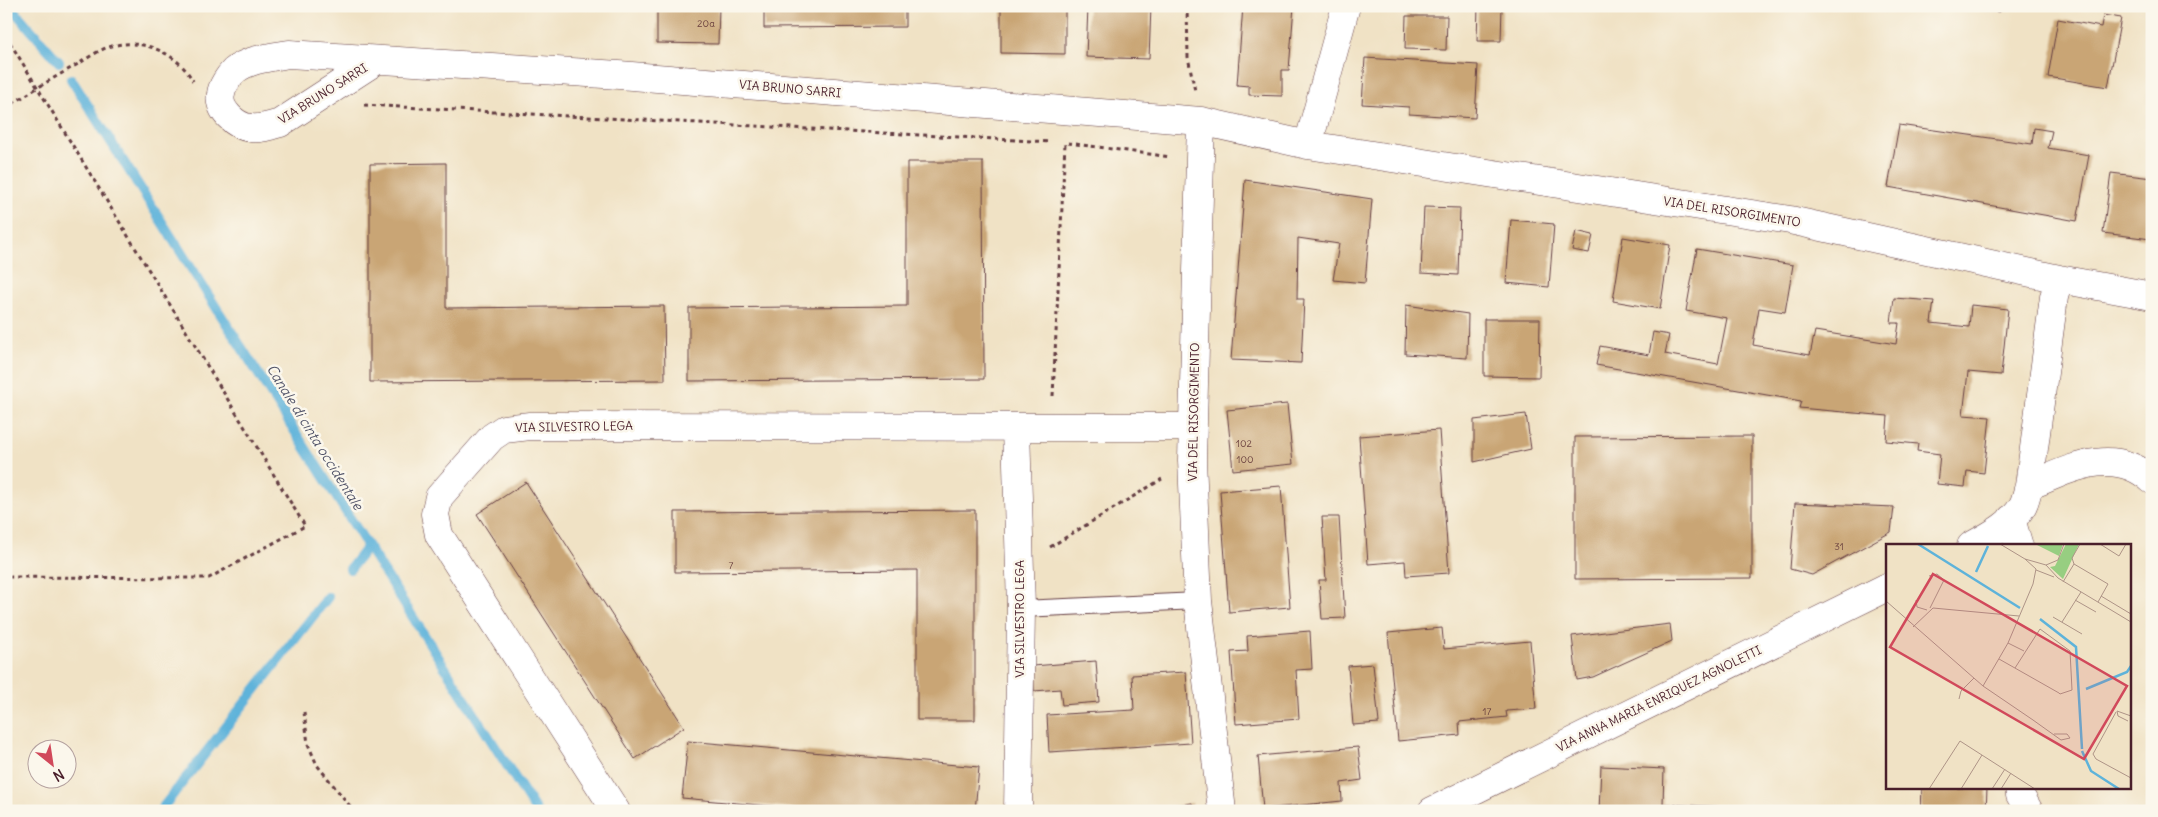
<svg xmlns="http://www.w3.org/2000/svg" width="2158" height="817" font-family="Delius,sans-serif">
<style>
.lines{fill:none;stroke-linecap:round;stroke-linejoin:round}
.stream{stroke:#5eb3da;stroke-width:10}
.building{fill:#c9a575}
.service-casing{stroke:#633c42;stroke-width:18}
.minor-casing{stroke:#633c42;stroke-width:29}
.path{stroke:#633c42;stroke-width:3;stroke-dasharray:4 4;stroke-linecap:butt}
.service{stroke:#fff;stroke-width:16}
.minor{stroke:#fff;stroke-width:28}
.labels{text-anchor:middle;stroke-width:5;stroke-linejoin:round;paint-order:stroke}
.number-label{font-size:10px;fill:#6a403e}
.street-label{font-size:12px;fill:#4a1f2b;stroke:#fbf7ec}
.water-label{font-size:14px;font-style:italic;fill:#515368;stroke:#fbf7ec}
.inset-river{fill:none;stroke:#5eb3da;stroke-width:2.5}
.inset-road{fill:none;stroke:#ae9487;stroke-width:1}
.view{fill:#d1495b;fill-opacity:0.15;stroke:#d1495b;stroke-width:2.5}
.inset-edge{fill:none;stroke:#4a1f2b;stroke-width:2.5}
</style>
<rect width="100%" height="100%" fill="#fbf7ec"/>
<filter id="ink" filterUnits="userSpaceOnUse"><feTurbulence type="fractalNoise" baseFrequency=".02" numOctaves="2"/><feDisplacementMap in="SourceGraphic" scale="10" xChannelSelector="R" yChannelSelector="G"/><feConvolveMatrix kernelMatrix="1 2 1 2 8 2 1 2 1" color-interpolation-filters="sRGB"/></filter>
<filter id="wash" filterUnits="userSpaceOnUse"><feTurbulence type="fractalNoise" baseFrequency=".0096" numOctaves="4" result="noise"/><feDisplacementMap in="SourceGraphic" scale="20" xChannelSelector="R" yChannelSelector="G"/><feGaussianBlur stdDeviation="1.12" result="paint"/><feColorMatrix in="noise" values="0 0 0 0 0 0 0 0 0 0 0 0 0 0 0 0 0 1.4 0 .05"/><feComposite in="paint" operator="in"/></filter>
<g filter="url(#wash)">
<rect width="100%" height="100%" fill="#f0e2c5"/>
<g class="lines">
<path class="stream" d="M10,6L59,62
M71,79L536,811
M350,569L367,547
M160,811L328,597"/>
</g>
<g id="blocks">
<path class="building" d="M657,6H719L718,44L657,43Z
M764,6H905V27L764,28Z
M1001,6H1065V54L1001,53Z
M1088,6H1151L1149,59L1086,57Z
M1243,6H1294L1289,70H1282V96L1249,95V86L1237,85Z
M1478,6H1502L1501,41H1477Z
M1970,6H2001L2000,12L1969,9Z
M2103,15L2121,18L2108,87L2048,77L2058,19L2101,27Z
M1406,16H1447L1446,50L1405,49Z
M1365,58L1478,65L1475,118L1409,114V107L1362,104Z
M1899,125L2032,144L2034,128L2052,131L2048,148L2089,155L2077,221L1888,187Z
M907,162H983L984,379L689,381V308L907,306Z
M446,163V308L664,306L665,380L370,382V164Z
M2111,173L2152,178L2151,239L2103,233Z
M1245,180L1372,199L1365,283L1333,280L1339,244L1298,238L1297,299H1304L1301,363L1231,360Z
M1424,207L1460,208L1458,275L1421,273Z
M1511,220L1554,224L1549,287L1506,283Z
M1576,231L1593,235L1589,253L1572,250Z
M1623,237L1670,245L1660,309L1613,301Z
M1697,249L1793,265L1785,312L1759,308L1753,345L1810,355L1815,331L1896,344L1899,323H1891L1894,298L1934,301L1931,323L1969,327L1971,305L2008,309L2001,375L1968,372L1963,415L1990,417L1984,473L1967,471L1965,487L1937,484L1940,454L1917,451L1918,444L1886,441L1888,416L1799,408L1801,401L1596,365L1600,346L1649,355L1653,332L1669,335L1665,354L1718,364L1727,318L1686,311Z
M1406,305L1468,314L1467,358L1405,354Z
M1484,319H1540L1539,377L1484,376Z
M1287,404L1293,464L1233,470L1227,410Z
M1526,414L1531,449L1474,462V420Z
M1439,430L1449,573L1406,576L1405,561L1368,564L1359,436Z
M1752,436V578L1575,579V437Z
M526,482L684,727L635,759L477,514Z
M1281,486L1290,607L1229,612L1220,491Z
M1795,503L1894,507L1891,532L1812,575L1790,569Z
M975,510V720H917V570L675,572V512Z
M1322,517H1339L1345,618L1322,619L1319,580H1326Z
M1670,624L1672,641L1593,677L1577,680L1572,636Z
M1442,628L1444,649L1530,641L1536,709L1506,711L1507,717L1459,722L1460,735L1398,741L1388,633Z
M1310,631L1312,669L1296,670L1299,719L1236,724L1231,652L1248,651L1247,636Z
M1096,661L1099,702L1062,705L1060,689L1034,691L1033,666Z
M1373,664L1379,723L1353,725L1348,666Z
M1186,672L1191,743L1049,752L1047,715L1134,710L1132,675Z
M688,741L979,767L975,811H824L682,798Z
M1358,747L1362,780L1341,783L1342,801L1263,809L1258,756Z
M1601,766L1664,769L1663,804L1776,809V811H1599Z
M1922,788H1987L1986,811H1921Z
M1192,803L1193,811H1151V810Z"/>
</g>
</g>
<g filter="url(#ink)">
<use href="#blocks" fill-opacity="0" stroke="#633c42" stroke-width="1"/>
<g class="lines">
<g class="service-casing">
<path id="service" d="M1021,609L1198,601"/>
</g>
<g class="minor-casing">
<path id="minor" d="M377,60L280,123C270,126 261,129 251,128C236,127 217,109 221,94C222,86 229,76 234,71C248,59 272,57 289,54L619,75L1201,121L1308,145L1790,220L2059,279L2152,296
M1201,121L1192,460L1198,601L1222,811
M1308,145L1346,6
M1016,427L1021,609L1018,811
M2029,486C2070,469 2113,445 2152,480
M2011,519L2019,546
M1971,546C1989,536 2013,524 2023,505C2026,499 2027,492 2029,486L2054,297L2059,279
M2019,788L2020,795L2029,811
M616,811L439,535L435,514L439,497L492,437L504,429L530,426L1193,427
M1432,811L1887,587"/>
</g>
<path class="path" d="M1187,6L1188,57L1195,91
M6,36L305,526L209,578L6,577
M364,105L1051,142
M6,108C30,92 53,78 78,64C88,58 100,49 112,46C143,38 178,53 193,81
M1068,143L1171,157
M1053,396L1065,143L1063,142
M1050,547L1162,479
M304,712L308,744L317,765L354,811"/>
<use href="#service" class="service"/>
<use href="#minor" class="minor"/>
</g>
</g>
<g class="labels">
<g class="number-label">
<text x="706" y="27">20a</text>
<text x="1244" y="447">102</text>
<text x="1245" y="463">100</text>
<text x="1839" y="550">31</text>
<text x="731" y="569">7</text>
<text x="1487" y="715">17</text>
</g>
<g class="street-label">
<text transform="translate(790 89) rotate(5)" y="4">VIA BRUNO SARRI</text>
<text transform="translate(323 94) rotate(-32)" y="4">VIA BRUNO SARRI</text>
<text transform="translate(1732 212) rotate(9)" y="4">VIA DEL RISORGIMENTO</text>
<text transform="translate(1194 412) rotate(-89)" y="4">VIA DEL RISORGIMENTO</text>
<text transform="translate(574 427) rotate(-1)" y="4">VIA SILVESTRO LEGA</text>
<text transform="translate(1020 619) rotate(-90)" y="4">VIA SILVESTRO LEGA</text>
<text transform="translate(1659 699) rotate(-26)" y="4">VIA ANNA MARIA ENRIQUEZ AGNOLETTI</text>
</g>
<g class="water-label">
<text transform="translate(315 437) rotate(58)" y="5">Canale di cinta occidentale</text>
</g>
</g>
<g transform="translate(1886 544)">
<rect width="245" height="245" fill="#f0e2c5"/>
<path d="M149,0H177L173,12ZM180,0H193L177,35L164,23L169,22Z" fill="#97ce81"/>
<path class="inset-river" d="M32,0L134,64M90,28L102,2M154,75L190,103L196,205M200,145L241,128L245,122M196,207L205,227L233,245"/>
<path class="inset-road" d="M114,0L139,15L160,21L172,16L178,0M214,0L233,12L240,0M188,20L186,14L194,0M160,21L172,34L245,78M150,26L168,33M43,32L51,30L58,36L44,64M177,38L188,20L222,40L212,58M215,52L245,70M30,56L31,63L41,66M189,56L210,68M0,57L97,142L147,176L175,196L184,194L181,190H168M167,73L196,90M176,78L195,48M27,83L47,64L133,72M122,99L138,107M113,115L173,149L174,150L186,146L184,107L154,85L129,124M97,142L122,99L147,40L150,25L139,15M73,155L75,147L88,134M230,168L207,210L210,215L245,234M242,177L232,172L231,167L245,172M43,245L74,197L149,245M75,245L96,211M106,245L119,225M115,245L125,229"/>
<path class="view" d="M47,30L241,142L198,215L4,103Z"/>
<rect width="245" height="245" class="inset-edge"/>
</g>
<rect width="2158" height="817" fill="none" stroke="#fbf7ec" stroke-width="25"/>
<g transform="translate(52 764) rotate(150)"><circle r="24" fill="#fbf7ec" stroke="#b4a19f"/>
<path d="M0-4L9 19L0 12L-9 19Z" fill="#d1495b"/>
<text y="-8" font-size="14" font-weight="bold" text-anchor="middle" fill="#4a1f2b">N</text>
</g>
</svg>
